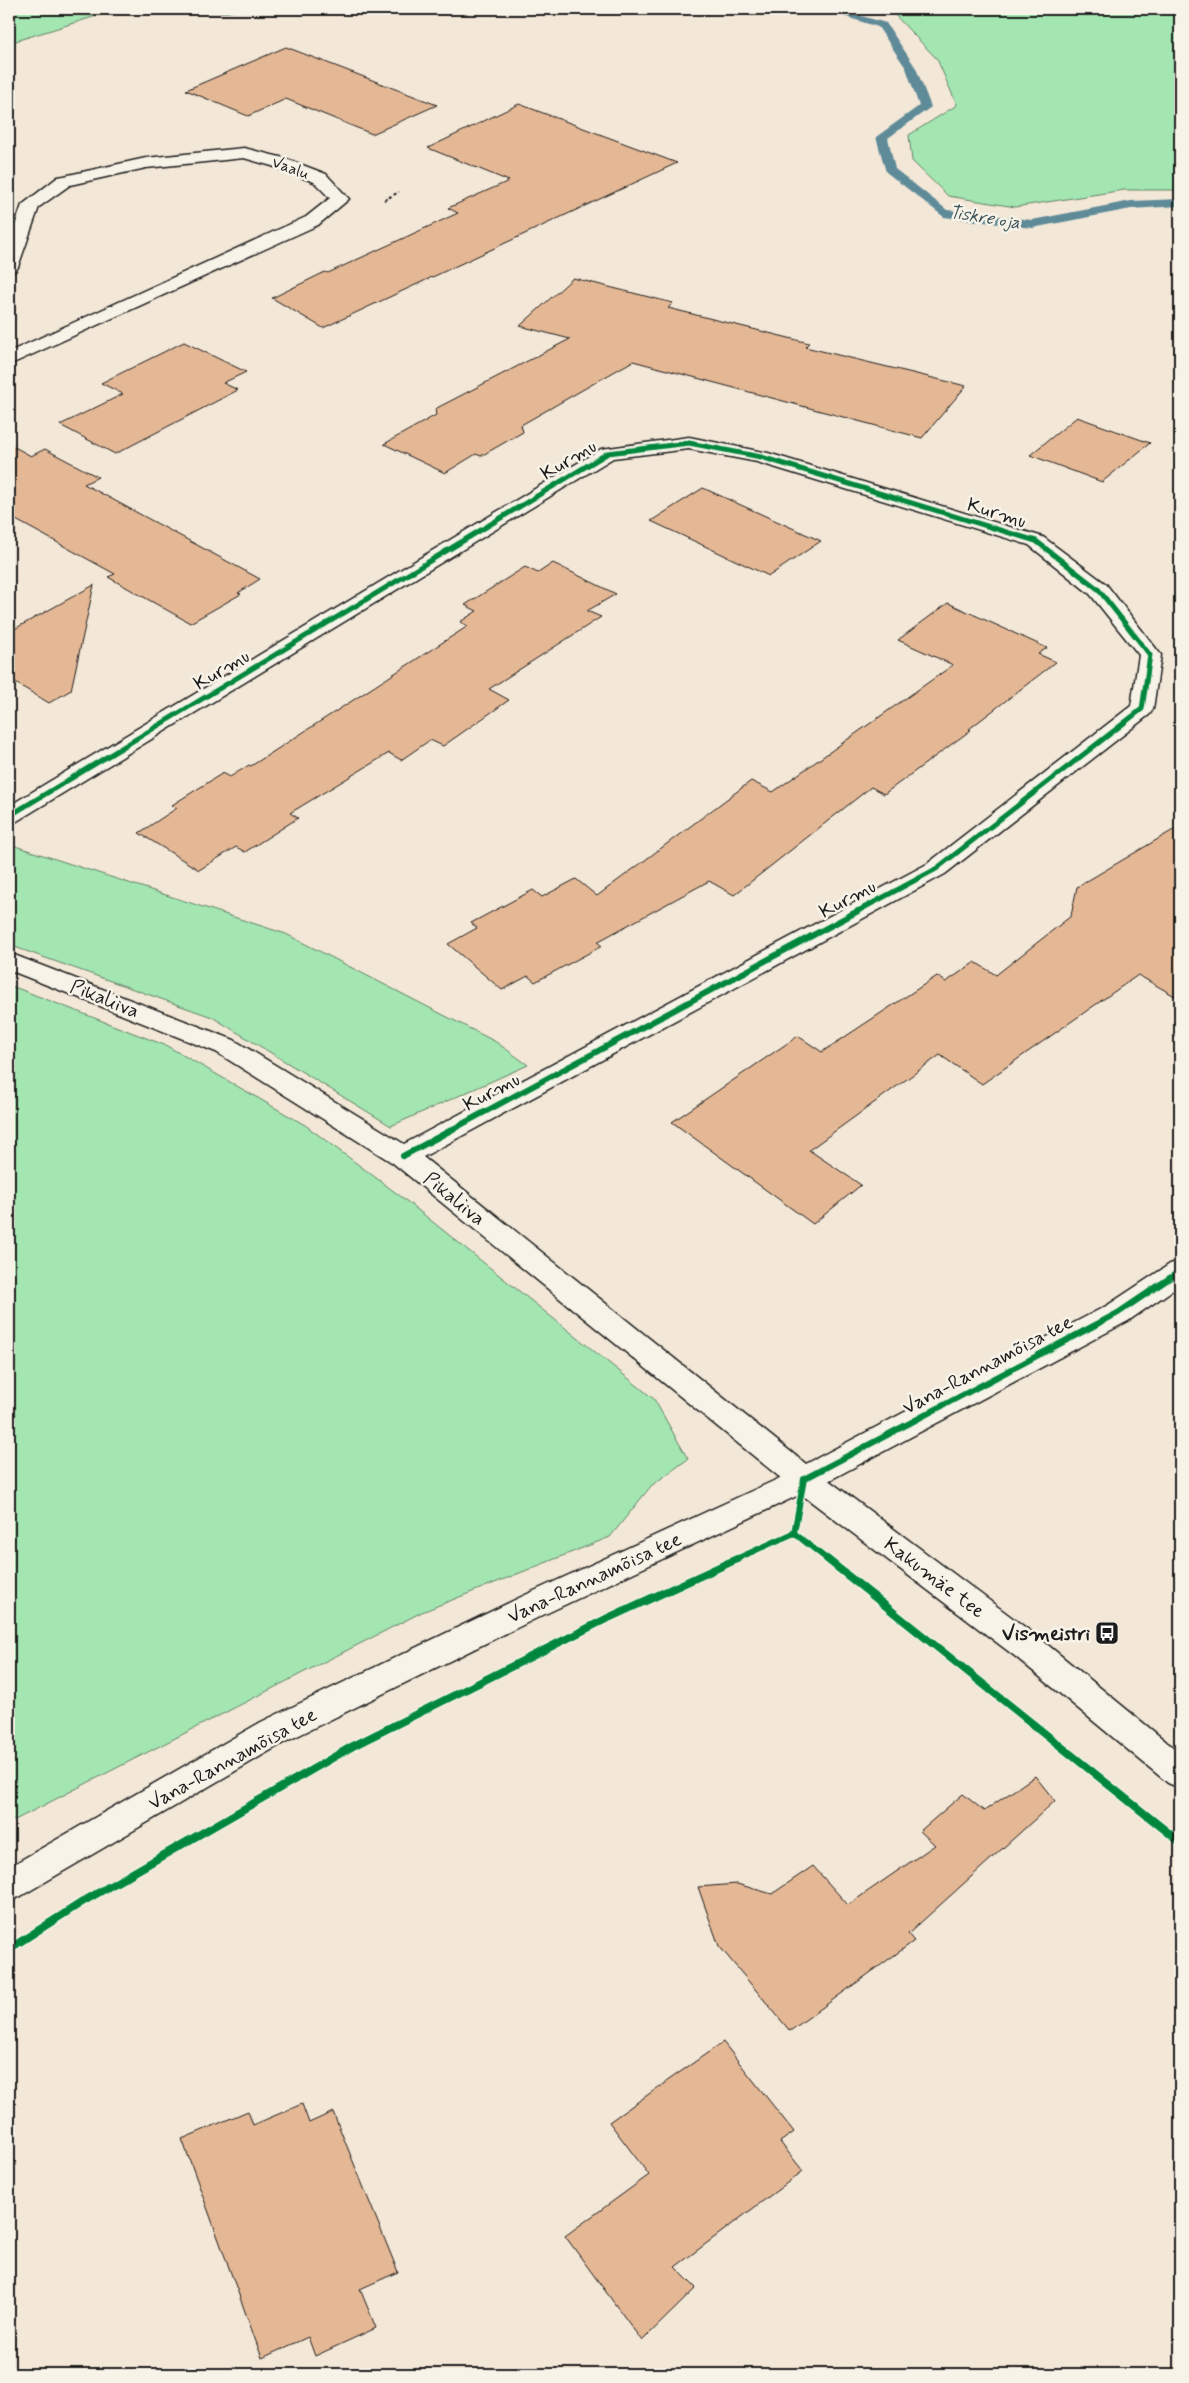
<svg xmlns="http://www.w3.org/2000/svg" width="1189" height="2383" font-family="Mynerve,sans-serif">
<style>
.green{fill:#a3e6b1;stroke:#608166}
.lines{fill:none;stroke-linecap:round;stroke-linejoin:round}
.stream{fill:#5f8b99;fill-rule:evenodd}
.building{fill:#e5b895;stroke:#1c1c1c}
.street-casing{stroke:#1c1c1c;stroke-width:3}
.secondary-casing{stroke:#1c1c1c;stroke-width:3}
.path{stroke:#1c1c1c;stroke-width:2;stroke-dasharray:3 2.5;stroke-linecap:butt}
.street{fill:#f7f3e8;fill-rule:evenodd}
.secondary{fill:#f7f3e8;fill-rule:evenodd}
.cycleway-far2-casing{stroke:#f7f3e8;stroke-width:8}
.cycleway-far1-casing{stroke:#f7f3e8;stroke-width:9}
.cycleway-casing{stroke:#f7f3e8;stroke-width:11}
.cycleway-far2{stroke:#00873e;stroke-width:5}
.cycleway-far1{stroke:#00873e;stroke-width:6}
.cycleway{stroke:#00873e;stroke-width:8}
.labels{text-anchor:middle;stroke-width:5;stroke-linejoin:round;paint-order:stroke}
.far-street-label{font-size:16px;fill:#1c1c1c;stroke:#f7f3e8}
.far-water-label{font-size:18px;font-style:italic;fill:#3d545a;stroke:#f7f3e8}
.street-label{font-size:20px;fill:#1c1c1c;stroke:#f7f3e8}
.poi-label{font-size:20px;font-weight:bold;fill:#1c1c1c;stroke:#f7f3e8;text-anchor:end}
</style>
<rect width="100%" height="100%" fill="#f3e7d7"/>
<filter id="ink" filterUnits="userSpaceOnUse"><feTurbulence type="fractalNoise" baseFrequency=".02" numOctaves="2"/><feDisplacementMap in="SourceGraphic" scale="10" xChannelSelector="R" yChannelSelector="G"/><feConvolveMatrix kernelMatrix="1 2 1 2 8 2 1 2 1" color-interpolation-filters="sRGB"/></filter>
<g filter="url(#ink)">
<path class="green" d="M9,9H239L228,12L106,13L9,43Z
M875,9H1180V190H1124L1015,207L948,196L912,161L909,135L957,105L937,59L892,12Z
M9,844L286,934L496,1042L528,1065L391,1126L212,1017L9,945Z
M9,985L167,1046L305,1125L399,1195L654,1399L688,1459L651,1486L610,1537L422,1612L9,1823Z"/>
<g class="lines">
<path class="stream" d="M821,9H837L886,23L916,68L931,107L888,138L895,169L947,210L1032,220L1131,201L1180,199V206L1131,209L1032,228L944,217L886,172L876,137L919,106L906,68L878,27Z"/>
</g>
<path class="building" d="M286,47L437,105L372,134L286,99L248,116L186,90Z
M519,104L677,163L323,328L272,298L325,272L328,273L458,213L448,208L509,181L428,148Z
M573,278L673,303L668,308L809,343L805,347L966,386L922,438L633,361L521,425L523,432L481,456L476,454L445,473L384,444L436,415L435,409L570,339L520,326Z
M184,342L246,372L223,383L238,390L115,454L60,425L123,394L101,383Z
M1077,417L1150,443L1102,482L1030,455Z
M9,444L31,456L45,449L98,477L84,484L260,579L238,593L241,594L190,623L108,577L115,574L16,520L9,523Z
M703,488L821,541L769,576L651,521Z
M553,563L616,594L587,611L601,617L489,689L509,700L443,746L430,740L401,760L389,753L290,813L298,818L245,852L236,847L199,870L139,833L177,808L172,805L223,773L230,777L249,765L251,766L468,626L460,622L477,611L465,605L525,567L538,573Z
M94,585L71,690L49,703L9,679V632Z
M948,603L1047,648L1038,654L1056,662L969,729L971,730L884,794L871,787L734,895L709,881L597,942L602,946L535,982L528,976L502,990L448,944L477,928L471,923L533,890L542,897L576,879L597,896L751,781L773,792L953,665L898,640Z
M1180,826V999L1138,975L982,1084L940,1055L809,1150L861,1185L813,1224L672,1122L798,1036L822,1052L937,976L946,982L975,962L996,975L1071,916L1077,887Z
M1035,1776L1055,1801L908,1934L914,1941L790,2031L719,1946L698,1887L737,1884L772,1894L813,1866L848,1905L935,1845L920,1831L963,1794L984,1811Z
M723,2042L794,2132L780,2142L803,2171L675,2267L696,2288L642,2341L565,2236L649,2175L609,2122Z
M302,2104L309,2123L333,2112L398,2272L360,2289L376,2328L315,2356L308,2337L262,2358L182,2139L248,2111L253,2125Z"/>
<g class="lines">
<g class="street-casing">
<path id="street" d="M244,148L284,158L326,174L349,199L318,225L9,365V352L306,217L330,198L314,182L272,166L244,158L146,168L70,185L39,207L18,267L15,271L9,272V243L22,205L58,177L64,176L146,158Z
M689,437L768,453L1043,537L1106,584L1161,655L1153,709L1150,714L945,874L423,1157L806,1464L1108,1305L1170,1264L1180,1261V1285L1128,1321L815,1488L804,1491L793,1488L393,1163L216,1052L9,970V953L234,1040L404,1144L927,864L1131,706L1139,655L1090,594L1029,545L757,462L689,449L613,458L17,821L9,823V806L601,449Z"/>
</g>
<g class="secondary-casing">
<path id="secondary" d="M804,1467L815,1470L1038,1637L1180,1753V1788L1168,1783L1016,1657L801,1494L543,1615L285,1742L21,1896L9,1901V1867L261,1722L521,1597Z"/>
</g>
<path class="path" d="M384,200L399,192"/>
<use href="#street" class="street"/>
<use href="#secondary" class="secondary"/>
<g class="cycleway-far2-casing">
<path id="cycleway-far2" d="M9,816L608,453L689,443L761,457L1036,541L1098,589L1150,655L1142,709L936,869L856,912"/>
</g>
<g class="cycleway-far1-casing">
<path id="cycleway-far1" d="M403,1156L858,911
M794,1533L828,1560
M794,1533L804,1479L1118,1313L1180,1271
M734,1560L794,1533"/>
</g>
<g class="cycleway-casing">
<path id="cycleway" d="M827,1559L1180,1842
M9,1949L84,1901L353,1746L606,1619L737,1559"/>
</g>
<use href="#cycleway-far2" class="cycleway-far2"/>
<use href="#cycleway-far1" class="cycleway-far1"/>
<use href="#cycleway" class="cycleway"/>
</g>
</g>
<defs>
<g id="bus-square" transform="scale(1.25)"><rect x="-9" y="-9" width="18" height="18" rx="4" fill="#1c1c1c" stroke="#f7f3e8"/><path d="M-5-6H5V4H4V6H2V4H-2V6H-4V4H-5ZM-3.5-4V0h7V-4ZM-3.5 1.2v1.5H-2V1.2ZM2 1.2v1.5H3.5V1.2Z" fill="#fff"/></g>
</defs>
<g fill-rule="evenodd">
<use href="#bus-square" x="1107" y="1633"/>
</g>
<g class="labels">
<g class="far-street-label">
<text transform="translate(291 167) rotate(20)" y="6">Vaalu</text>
</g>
<g class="far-water-label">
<text transform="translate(985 217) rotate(9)" y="6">Tiskre oja</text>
</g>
<g class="street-label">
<text transform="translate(568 459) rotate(-31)" y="7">Kurmu</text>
<text transform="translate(997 512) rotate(17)" y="7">Kurmu</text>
<text transform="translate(221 669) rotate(-31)" y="7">Kurmu</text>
<text transform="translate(847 898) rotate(-28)" y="7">Kurmu</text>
<text transform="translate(105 998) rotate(22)" y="7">Pikaliiva</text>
<text transform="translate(491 1091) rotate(-28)" y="7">Kurmu</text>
<text transform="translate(455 1198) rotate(39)" y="7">Pikaliiva</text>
<text transform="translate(987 1364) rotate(-28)" y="7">Vana-Rannamõisa tee</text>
<text transform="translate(594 1577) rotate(-25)" y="7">Vana-Rannamõisa tee</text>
<text transform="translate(935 1577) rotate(37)" y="7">Kakumäe tee</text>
<text transform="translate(232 1758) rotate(-29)" y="7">Vana-Rannamõisa tee</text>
</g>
<g class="poi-label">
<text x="1090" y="1640">Vismeistri</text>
</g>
</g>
<rect width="1189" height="2383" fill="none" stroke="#f7f3e8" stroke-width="30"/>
<rect x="15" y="15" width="1159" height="2353" fill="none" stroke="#1c1c1c" stroke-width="2" filter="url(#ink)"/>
</svg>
